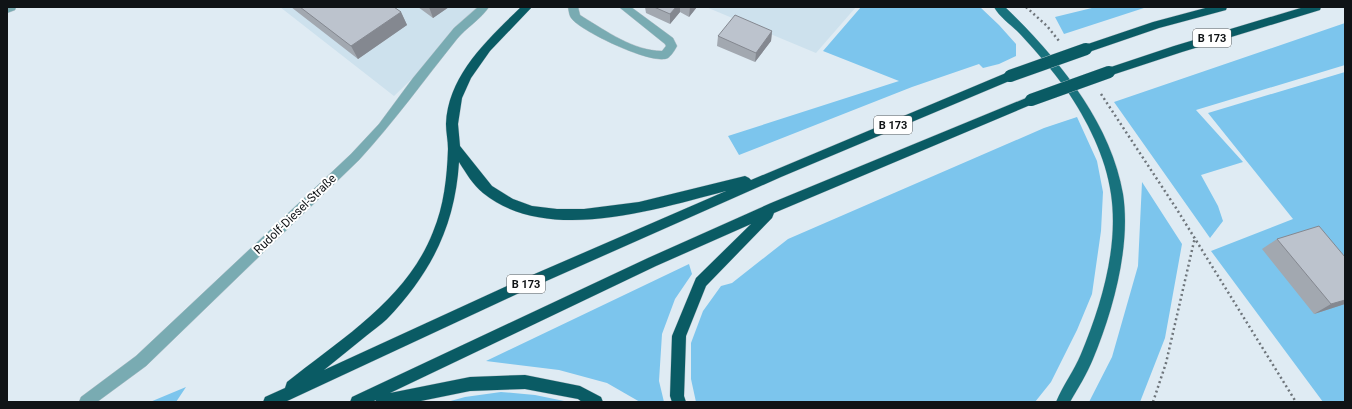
<svg xmlns="http://www.w3.org/2000/svg" width="1352" height="409" font-family="Roboto,sans-serif">
<style>
.built{fill:#cde1ed}
.green{fill:#7cc5ed}
.lines{fill:none;stroke-linecap:round;stroke-linejoin:round}
.minor-casing{stroke:#bec8d0;stroke-width:1}
.major-casing{stroke:#bec8d0;stroke-width:1}
.highway-casing{stroke:#bec8d0;stroke-width:1}
.path{stroke:#6e757b;stroke-width:2.5;stroke-dasharray:2 3;stroke-linecap:butt}
.minor{fill:#79abb2;fill-rule:evenodd}
.major{fill:#18727d;fill-rule:evenodd}
.highway{fill:#0a5b64;fill-rule:evenodd}
.highway-bridge-casing{stroke:#bec8d0;stroke-width:13;stroke-linecap:butt}
.highway-bridge{stroke:#0a5b64;stroke-width:12}
.wall{fill:#a2a8b0}
.shaded-wall{fill:#848890}
.building{fill:#bcc3cd;stroke:#848890}
.labels{text-anchor:middle;stroke-width:4;stroke-linejoin:round;paint-order:stroke}
.shield{fill:#fff;stroke:#575a5c;stroke-width:1}
.shield-label{font-size:11px;font-weight:bold;fill:#0f1316}
.street-label{font-size:12px;fill:#0f1316;stroke:#fff}
</style>
<rect width="100%" height="100%" fill="#dfebf3"/>
<path class="built" d="M280,7H487L394,96Z
M706,7H856L816,53Z"/>
<path class="green" d="M861,7H980L999,25L1016,44V56L999,64L983,68L979,64L912,87L739,155L728,136L899,81L823,51Z
M1096,7H1147L1064,34L1055,17Z
M1345,23V65L1196,110L1243,162L1201,175L1218,206L1223,221L1210,238L1114,102Z
M1345,72V402H1323L1211,251L1293,219L1208,113Z
M1077,117L1097,161L1103,192L1101,231L1092,294L1077,330L1051,382L1035,402H696L691,379V343L703,311L721,286L732,283L788,239L1044,128Z
M1142,182L1182,244L1165,338L1140,402H1089L1112,357L1138,266Z
M689,264L692,274L675,299L662,334L659,381L664,402H640L607,383L559,370L486,361Z
M186,387L176,402H150Z
M501,392L535,395L569,402H447L465,397Z"/>
<g class="lines">
<g class="minor-casing">
<path id="minor" d="M7,7H16L15,10L7,13Z
M478,7H489C481,19 466,28 457,39C424,80 394,122 359,160L146,366L97,402H79L81,397L136,356L351,154L379,124L413,78L454,28Z
M568,7H578L580,15L583,17C606,31 634,51 662,51L666,46L665,44L619,7H631L673,38L677,46C675,50 671,56 668,58C653,66 581,31 572,19C569,16 569,11 568,7Z"/>
</g>
<g class="major-casing">
<path id="major" d="M994,7H1005C1056,56 1111,122 1123,194C1131,246 1113,311 1093,359C1087,374 1078,388 1070,402H1056C1063,385 1074,371 1081,354C1101,306 1119,247 1111,194C1106,157 1087,120 1066,89C1052,70 1037,52 1021,35C1013,26 1000,18 994,7Z"/>
</g>
<g class="highway-casing">
<path id="highway" d="M521,7H532L490,51L471,78L462,98L458,124L460,146L492,186L513,199L532,206L557,209H584L639,202L745,176L749,178L751,180L1006,73H1014L1015,76L1014,79L781,177L517,294L285,402H263L265,397L285,388L287,382C341,339 407,299 433,232C444,206 447,177 448,149C448,141 446,132 446,124C448,75 488,39 521,7ZM459,162C466,173 473,185 483,193C547,245 656,209 726,191L507,286L324,370C338,359 352,347 366,336C373,330 381,325 387,319C431,273 455,226 459,162Z
M1209,7H1227L1226,10L1159,28L1086,53L1082,52L1081,49L1082,46L1153,22Z
M1304,7H1321L1320,10L1182,52L1109,76L1105,75L1104,72L1105,69L1174,46Z
M1031,96L1035,97L1036,100L1035,103L774,213L772,218L706,286L686,336L684,396L686,402H672L670,396L672,336L696,278L751,224L656,266L390,393L470,377L525,375L580,386L601,397L603,402H582L578,399L525,389L470,391L416,402H375L376,400L372,402H350L352,397L648,258L771,203Z"/>
</g>
<path class="path" d="M1026,7L1047,26L1059,41
M1101,94L1176,208L1296,402
M1153,402L1166,363L1195,237"/>
<use href="#minor" class="minor"/>
<use href="#major" class="major"/>
<use href="#highway" class="highway"/>
<g class="highway-bridge-casing">
<path id="highway-bridge" d="M1010,76L1086,49
M1031,100L1109,72"/>
</g>
<use href="#highway-bridge" class="highway-bridge"/>
</g>
<path class="wall" d="M291,7H394L401,12L407,25L358,59Z
M418,7H449L433,18Z
M645,7H697L689,17L680,12L670,24L646,13Z
M772,31L771,41L755,62L717,46L718,36Z
M1277,239L1345,257V304L1314,314L1262,249Z"/>
<path class="shaded-wall" d="M429,7H449L433,18Z
M676,7H680V12L670,24V14Z
M690,7H697L689,17Z
M401,12L407,25L358,59L351,46Z
M772,31L771,41L755,62L756,53Z
M1345,300V304L1314,314L1331,304Z"/>
<path class="building" d="M300,7H394L401,12L351,46Z
M654,7H676L670,14Z
M735,15L772,31L756,53L718,36Z
M1319,226L1345,257V300L1331,304L1277,239Z"/>
<g class="labels">
<g class="shield">
<rect x="1193" y="29" width="38" height="18" rx="3"/>
<rect x="874" y="116" width="38" height="18" rx="3"/>
<rect x="507" y="275" width="38" height="18" rx="3"/>
</g>
<g class="shield-label">
<text x="1212" y="42">B 173</text>
<text x="893" y="129">B 173</text>
<text x="526" y="288">B 173</text>
</g>
<g class="street-label">
<text transform="translate(295 214) rotate(-44)" y="4">Rudolf-Diesel-Straße</text>
</g>
</g>
<rect width="1352" height="409" fill="none" stroke="#0f1316" stroke-width="16"/>
</svg>
